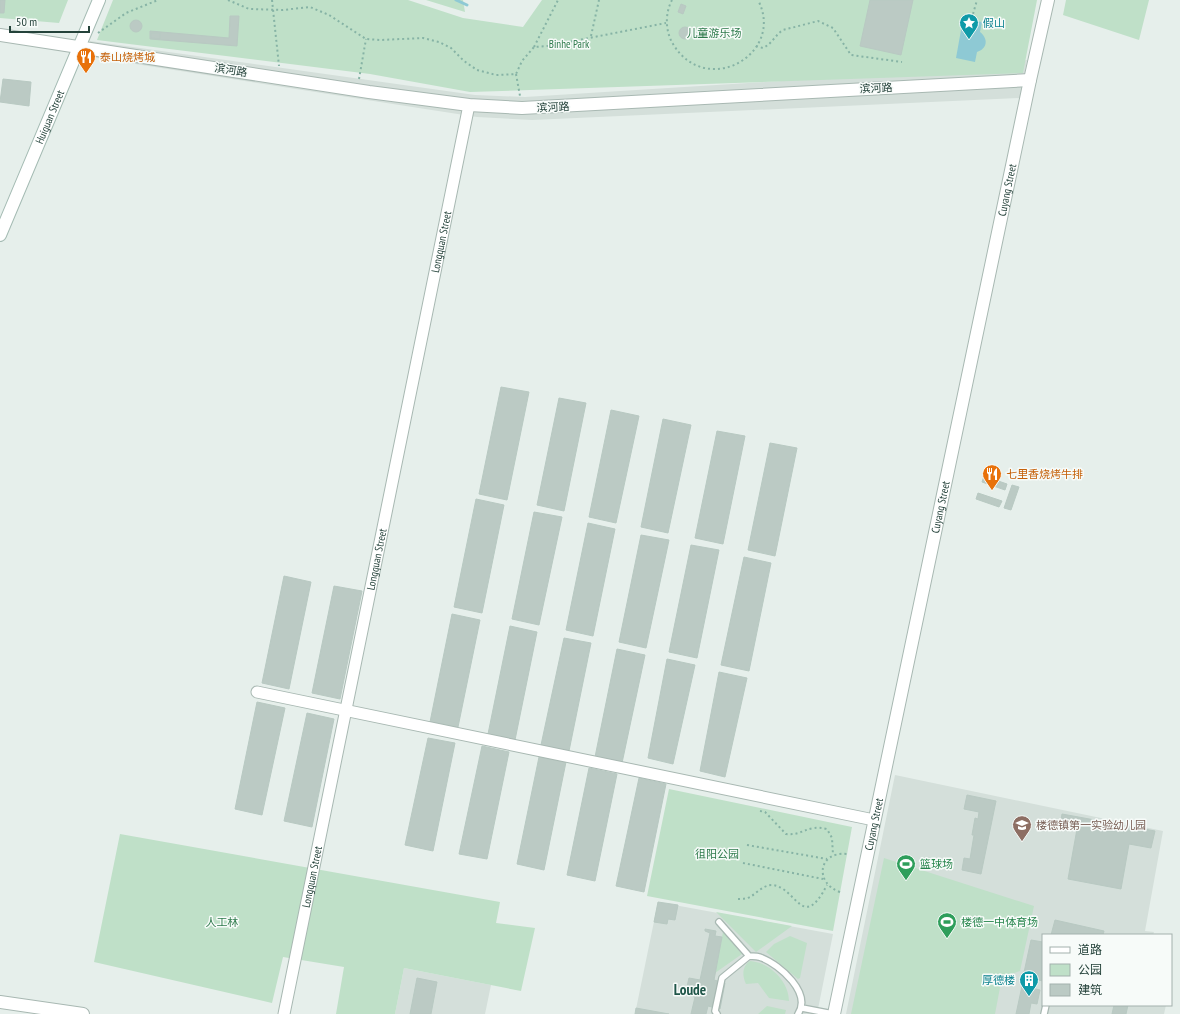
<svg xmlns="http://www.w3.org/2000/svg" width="1180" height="1014" font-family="'PT Sans Narrow','Noto Sans SC',sans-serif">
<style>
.built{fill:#d4dfda}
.green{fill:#bfe0c8}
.water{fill:#8ec9d4}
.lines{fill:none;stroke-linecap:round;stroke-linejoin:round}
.stream{stroke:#8ec9d4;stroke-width:3}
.building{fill:#bbcac4;stroke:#b8c9c2}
.service-casing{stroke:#a8b8b2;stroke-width:8}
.minor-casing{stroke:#a8b8b2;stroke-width:13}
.tertiary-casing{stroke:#a8b8b2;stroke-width:14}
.secondary-casing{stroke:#a4bbb3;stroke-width:14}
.path{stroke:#86b3a5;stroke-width:2;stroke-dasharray:2 3;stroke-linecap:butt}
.service{stroke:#fff;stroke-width:5.5}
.minor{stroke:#fff;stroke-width:11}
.tertiary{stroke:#fff;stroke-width:12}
.secondary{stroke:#fff;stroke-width:12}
.labels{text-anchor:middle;stroke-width:3;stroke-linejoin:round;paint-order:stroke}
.culture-label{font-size:11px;fill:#0d838f;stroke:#f7fbf9;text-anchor:start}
.park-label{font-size:11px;fill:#2d7a4b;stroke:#f7fbf9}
.food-label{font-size:11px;fill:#c56008;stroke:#f7fbf9;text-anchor:start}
.street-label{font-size:11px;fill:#24423a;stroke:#f7fbf9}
.education-label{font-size:11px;fill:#785e54;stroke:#f7fbf9;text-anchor:start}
.leisure-label{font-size:11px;fill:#27864d;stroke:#f7fbf9;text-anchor:start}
.district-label{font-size:15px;font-weight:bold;fill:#1f5548;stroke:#f7fbf9}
</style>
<rect width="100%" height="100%" fill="#e6efeb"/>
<path class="built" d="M90,41L475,95L525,97L941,71L1027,60L1020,98L532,120L477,117L84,56Z
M895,775L1163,831L1145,931L1154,932L1153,935H1043V1005H1166L1164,1014H846Z
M658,902L833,934L817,1014H635Z
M404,968L491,985L485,1014H395Z"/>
<path class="green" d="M0,0H68L59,23L0,18Z
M113,0H408L463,18L523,27L542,0H1037L1023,73L470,92L370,74L97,40Z
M426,0H463L465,12Z
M1066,0H1149L1139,40L1063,15Z
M669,789L852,827L833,931L647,896Z
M120,834L500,902L496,923L535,928L521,991L404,968L395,1014H336L344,967L283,957L272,1003L94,962Z
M884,858L1034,906L1020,971L1002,977L995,1014H851Z
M716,912L792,926L756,952Z
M723,932L742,954L715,973Z
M790,936L807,943L800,978L798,979L766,952L774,944Z
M750,961C769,962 789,981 789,1001L769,998L758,983L746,984C742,976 742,966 750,961Z
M767,1006L786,1010L785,1014H758Z"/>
<path class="water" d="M963,19L982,22L980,32C989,39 987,49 977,52L975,62L956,58Z"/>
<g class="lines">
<path class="stream" d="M456,0L467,5"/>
</g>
<path class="building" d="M0,0H5L4,13H0Z
M870,0H913L901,55L860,46Z
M681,4L686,6L683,14L678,12Z
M230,16H239L237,46L150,39V31L229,38Z
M130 26a6 6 0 1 1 12 0a6 6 0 1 1-12 0Z
M679 33a6 6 0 1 1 12 0a6 6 0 1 1-12 0Z
M151,33H160V39L151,38Z
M3,79L31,82L29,106L0,102Z
M501,387L529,392L507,500L479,494Z
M559,398L586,403L564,511L537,505Z
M611,410L639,416L616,523L589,517Z
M663,419L691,425L668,533L641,527Z
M717,431L745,436L723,544L695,538Z
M770,443L797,448L775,556L748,550Z
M984,476L1007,484L1005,490L982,482Z
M1012,485L1019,487L1011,510L1004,508Z
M978,493L1002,501L999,507L976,499Z
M476,499L504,505L482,613L454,607Z
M534,512L562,517L539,625L512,619Z
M588,523L615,529L593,636L566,630Z
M641,535L669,540L646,648L619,642Z
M691,545L719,550L697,658L669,652Z
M744,557L771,563L749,671L721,665Z
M284,576L311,582L289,689L262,683Z
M334,586L362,591L340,699L312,693Z
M452,614L480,620L458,727L430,722Z
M510,626L537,632L515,740L488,734Z
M564,638L591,643L569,751L541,745Z
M617,649L645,655L622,763L595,757Z
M667,659L695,665L673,764L648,758Z
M719,672L747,678L725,777L700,771Z
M257,702L285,708L262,815L235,809Z
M307,713L334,719L312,827L284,821Z
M428,738L455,743L433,851L405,845Z
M482,746L509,752L487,859L459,854Z
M539,757L566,762L544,870L517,864Z
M589,768L617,774L595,881L567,875Z
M639,778L666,784L644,892L616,886Z
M967,795L996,801L981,874L962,870L964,858L970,859L974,835H972L975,818L978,819L979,812L964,809Z
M1062,814L1155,831L1151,848L1129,844L1121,889L1068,879L1077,829L1060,826Z
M658,902L678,905L675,920L668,919L667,924L654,922Z
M1055,920L1104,931L1103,935H1051Z
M705,929L716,931L715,936L722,937L714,980L725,983L720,1009L708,1006L706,1014H691L695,997L685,995L689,978L700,980L710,933L705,931Z
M1031,940L1043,942V981L1023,977Z
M417,978L437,982L431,1014H410Z
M1022,986L1040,990L1037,1004L1031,1003L1029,1014H1016Z
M1114,1005H1128L1126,1014H1112Z
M636,1008L669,1014H635Z"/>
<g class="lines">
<g class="service-casing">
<path id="service" d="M719,922L749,956
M802,1008L833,1014
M717,1014L715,1011L722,978L749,956C753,956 758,956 762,958C780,965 812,993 798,1014
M1044,1014L1046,1005"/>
</g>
<g class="minor-casing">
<g id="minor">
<path d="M257,692L874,820"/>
<path id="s1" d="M284,1014L469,105"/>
</g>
</g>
<g class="tertiary-casing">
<g id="tertiary">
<path d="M0,35L369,92L469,105L522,108L1030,80"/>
<path d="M0,1002L83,1014"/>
<path id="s2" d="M834,1014L1030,80L1048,0"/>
</g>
</g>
<g class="secondary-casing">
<g id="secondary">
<path id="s3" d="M0,235L99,0"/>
</g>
</g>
<path class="path" d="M228,0L249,9L283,10L310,7L329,15L366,39L380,40L423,38L439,42L451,48L464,61L477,70L496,75L516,74L522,61L534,47L548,46L666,23
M272,0L279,66
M672,0C665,13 665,31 673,44C706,99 786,54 758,0
M973,14L977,0
M98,33L126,13L158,0
M591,36L599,0
M756,46L763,48C772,44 775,35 783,30L818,21L833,28L851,55L902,62
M534,47L558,0
M516,74L520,96
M359,79L366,39
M760,811L765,812L786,834C803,836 807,824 827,829L832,838L833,855
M747,845L827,859
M743,863L823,879
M840,892C814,883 818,851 847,854
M738,899C742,899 746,899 750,897C757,893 763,885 772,885C797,887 802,933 827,885"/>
<use href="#service" class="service"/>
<use href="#minor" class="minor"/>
<use href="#tertiary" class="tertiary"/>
<use href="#secondary" class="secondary"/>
</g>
<defs>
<g id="sight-pin" transform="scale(1)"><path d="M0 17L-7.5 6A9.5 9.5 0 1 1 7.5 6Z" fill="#0f9aa8" stroke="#f7fbf9"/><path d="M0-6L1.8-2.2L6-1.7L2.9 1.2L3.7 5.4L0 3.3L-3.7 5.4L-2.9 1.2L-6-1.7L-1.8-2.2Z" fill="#fff"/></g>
<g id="restaurant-pin" transform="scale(1)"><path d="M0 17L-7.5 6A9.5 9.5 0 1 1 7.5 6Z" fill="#e8710a" stroke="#f7fbf9"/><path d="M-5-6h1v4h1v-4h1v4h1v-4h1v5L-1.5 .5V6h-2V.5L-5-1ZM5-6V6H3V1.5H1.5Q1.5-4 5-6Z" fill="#fff"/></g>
<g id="school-pin" transform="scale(1)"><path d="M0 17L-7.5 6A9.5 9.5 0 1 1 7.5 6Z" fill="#8d6e63" stroke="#f7fbf9"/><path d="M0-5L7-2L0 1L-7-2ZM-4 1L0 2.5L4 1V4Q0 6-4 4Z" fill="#fff"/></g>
<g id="stadium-pin" transform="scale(1)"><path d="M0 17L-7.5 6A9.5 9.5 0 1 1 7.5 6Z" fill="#2e9e5b" stroke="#f7fbf9"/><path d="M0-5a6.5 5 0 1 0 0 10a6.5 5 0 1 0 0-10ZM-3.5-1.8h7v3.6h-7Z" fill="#fff"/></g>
<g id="building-pin" transform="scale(1)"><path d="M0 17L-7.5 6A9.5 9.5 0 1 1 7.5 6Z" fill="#0f9aa8" stroke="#f7fbf9"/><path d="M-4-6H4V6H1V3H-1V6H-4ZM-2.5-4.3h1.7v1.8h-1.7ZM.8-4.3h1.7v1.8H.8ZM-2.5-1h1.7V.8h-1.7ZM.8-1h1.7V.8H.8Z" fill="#fff"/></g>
</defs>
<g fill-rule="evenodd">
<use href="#sight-pin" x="969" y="23"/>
<use href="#restaurant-pin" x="86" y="57"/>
<use href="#restaurant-pin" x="992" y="474"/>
<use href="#school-pin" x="1022" y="825"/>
<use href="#stadium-pin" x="906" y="864"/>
<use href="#stadium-pin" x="947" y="922"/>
<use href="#building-pin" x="1029" y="980"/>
</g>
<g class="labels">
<g class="culture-label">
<text x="983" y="27">假山</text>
<text x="1015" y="984" text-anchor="end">厚德楼</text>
</g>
<g class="park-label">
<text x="714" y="37">儿童游乐场</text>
<text x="569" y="48">Binhe Park</text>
<text x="717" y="858">徂阳公园</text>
<text x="222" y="926">人工林</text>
</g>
<g class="food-label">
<text x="100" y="61">泰山烧烤城</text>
<text x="1006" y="478">七里香烧烤牛排</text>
</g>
<g class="street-label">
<text transform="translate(231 70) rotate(9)" y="4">滨河路</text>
<text transform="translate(876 88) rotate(-3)" y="4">滨河路</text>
<text transform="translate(553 107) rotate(-3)" y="4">滨河路</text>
<text dy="4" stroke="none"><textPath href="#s3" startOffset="128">Huiguan Street</textPath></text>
<text dy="4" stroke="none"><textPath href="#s2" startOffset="842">Cuyang Street</textPath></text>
<text dy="4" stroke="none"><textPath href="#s1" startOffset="788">Longquan Street</textPath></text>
<text dy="4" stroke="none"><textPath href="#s2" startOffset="518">Cuyang Street</textPath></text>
<text dy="4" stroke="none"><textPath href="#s1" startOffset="464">Longquan Street</textPath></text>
<text dy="4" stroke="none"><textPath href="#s2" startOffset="194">Cuyang Street</textPath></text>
<text dy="4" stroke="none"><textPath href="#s1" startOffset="140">Longquan Street</textPath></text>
</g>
<g class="education-label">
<text x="1036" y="829">楼德镇第一实验幼儿园</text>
</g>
<g class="leisure-label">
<text x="920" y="868">篮球场</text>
<text x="961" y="926">楼德一中体育场</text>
</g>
<g class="district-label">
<text x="690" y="995">Loude</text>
</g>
</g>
<rect x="1042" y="934" width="130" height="72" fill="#f7fbf9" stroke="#a3b1ad"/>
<rect x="1050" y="947" width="20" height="6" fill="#ffffff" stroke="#a3b1ad"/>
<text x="1078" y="954" font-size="12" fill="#24423a">道路</text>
<rect x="1050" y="964" width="20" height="12" fill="#bfe0c8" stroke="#a3b1ad"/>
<text x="1078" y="974" font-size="12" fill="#24423a">公园</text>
<rect x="1050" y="984" width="20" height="12" fill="#bbcac4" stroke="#a3b1ad"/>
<text x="1078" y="994" font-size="12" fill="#24423a">建筑</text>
<path d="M10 26v6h79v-6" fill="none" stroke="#24423a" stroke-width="2"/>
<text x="16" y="26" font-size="12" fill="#24423a" stroke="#f7fbf9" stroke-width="3" paint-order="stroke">50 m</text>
</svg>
